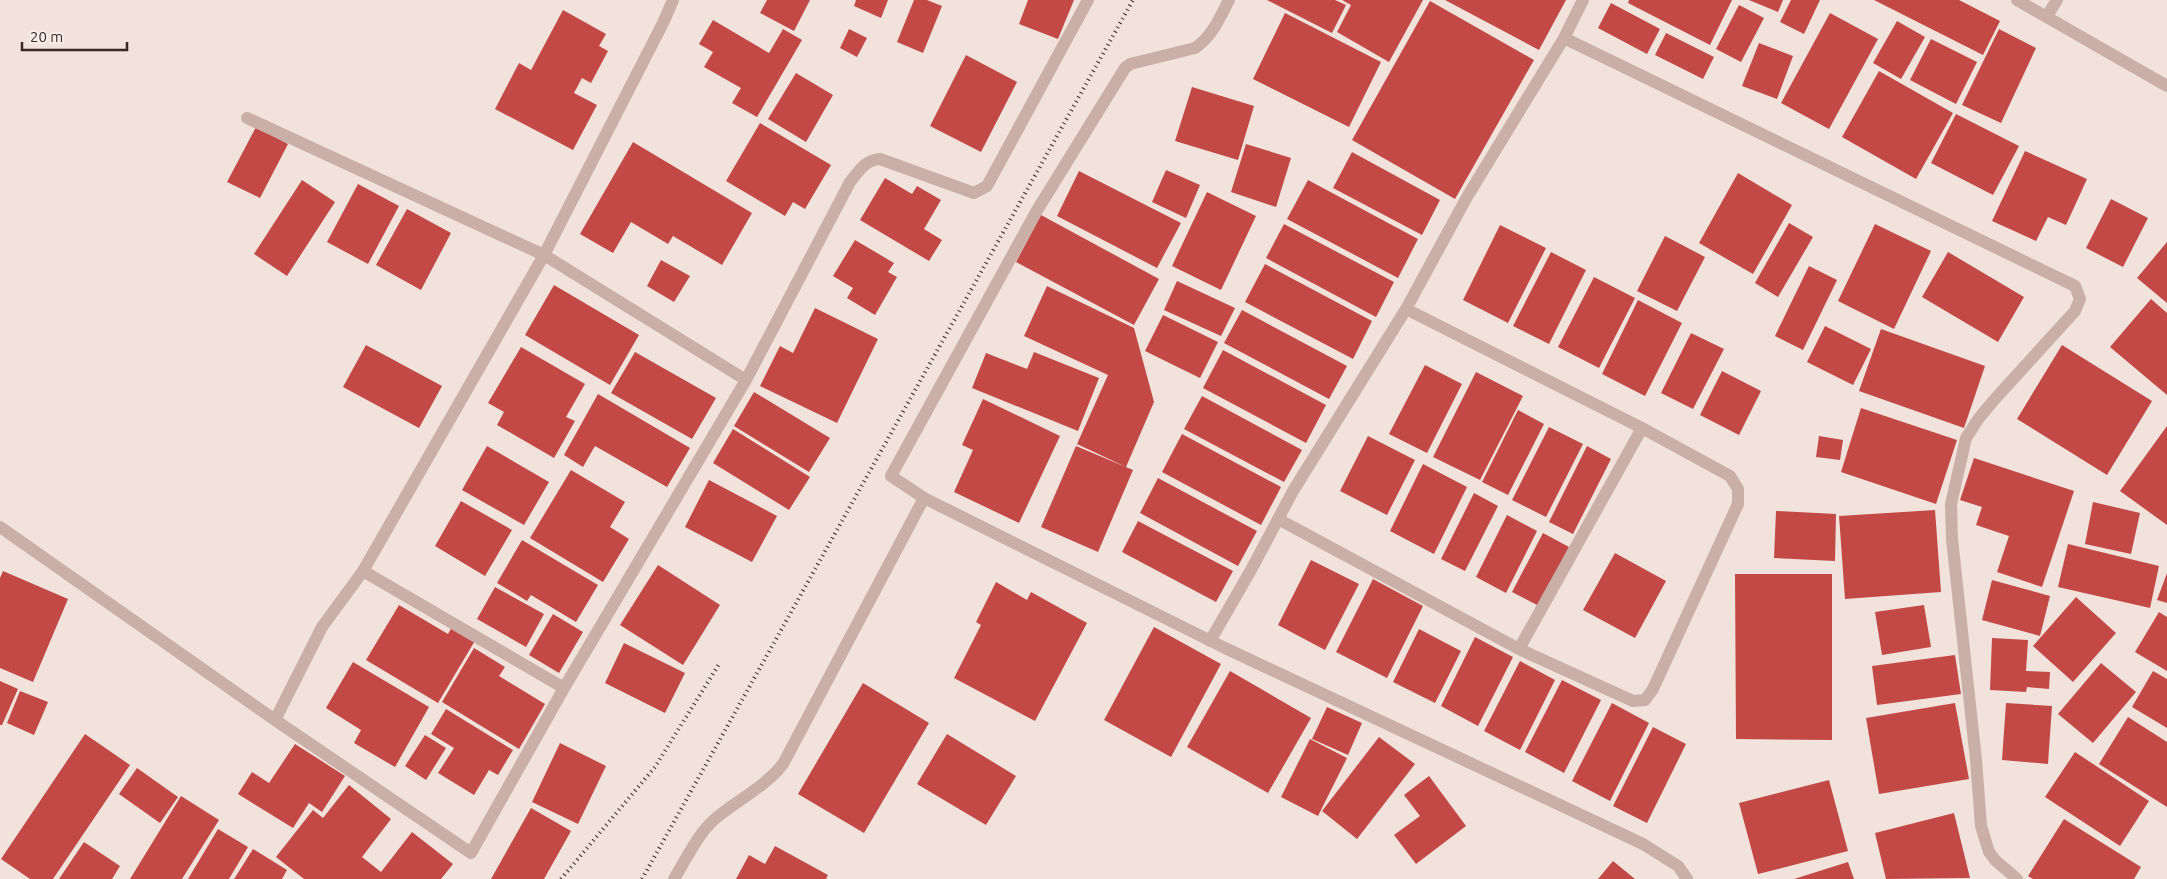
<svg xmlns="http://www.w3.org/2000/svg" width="2167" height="879" font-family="Ubuntu,sans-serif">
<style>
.building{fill:#c34947}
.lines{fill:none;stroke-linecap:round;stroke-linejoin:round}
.minor{stroke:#c9afa7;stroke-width:12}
.rail{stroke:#362928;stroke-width:4;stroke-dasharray:1 4;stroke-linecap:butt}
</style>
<rect width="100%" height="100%" fill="#f1e2db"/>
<path class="building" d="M767,0H810L794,31L760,13Z
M856,0H888L881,18L854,6Z
M914,0H927L942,6L923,53L897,42Z
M1028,0H1074L1058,39L1019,24Z
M1267,0H1335L1346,5L1332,33Z
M1342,0H1423L1389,62L1337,32L1351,5Z
M1445,0H1566L1539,50Z
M1629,0H1732L1710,45L1628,3Z
M1749,0H1783L1778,12Z
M1791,0H1820L1804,34L1780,22Z
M1874,0H1959L2000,21L1983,55Z
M1430,1L1534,60L1455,199L1352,140Z
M1611,3L1660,29L1647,54L1598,28Z
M1739,5L1764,18L1741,62L1716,49Z
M563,10L606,34L599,46L608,51L591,83L582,78L574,93L597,105L573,150L495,109L519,63L531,70Z
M1285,13L1381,62L1349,127L1253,79Z
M1830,13L1878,39L1829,129L1781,103Z
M713,20L769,53L783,29L802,40L757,117L732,103L741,88L704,67L713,52L699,44Z
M1897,21L1925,37L1901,79L1873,63Z
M849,29L867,38L857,57L840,48Z
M1999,29L2036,48L2001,123L1962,105Z
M1666,33L1714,57L1703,79L1655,55Z
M1931,39L1977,62L1956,104L1910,80Z
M1759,43L1793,56L1777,99L1742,86Z
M966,55L1017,82L981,152L930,126Z
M1879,71L1953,113L1916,179L1842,137Z
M796,73L833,95L806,142L768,119Z
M1192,87L1254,106L1238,160L1175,141Z
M1956,114L2019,146L1993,195L1931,163Z
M760,123L831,165L805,209L793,202L785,216L726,181Z
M256,127L288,144L260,198L227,182Z
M633,142L752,213L722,265L673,236L668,244L631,222L613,253L580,234Z
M1246,144L1291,158L1276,207L1231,192Z
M2025,151L2087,179L2066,225L2048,217L2036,241L1992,221Z
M1352,152L1440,200L1422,235L1333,188Z
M1166,170L1200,185L1186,218L1152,202Z
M1079,171L1181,223L1157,268L1057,216Z
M1738,173L1792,205L1753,274L1699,243Z
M885,178L912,194L917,186L941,200L924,229L942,240L929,261L860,220Z
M302,180L335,202L287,276L254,254Z
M1308,180L1418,239L1398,278L1287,219Z
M358,184L399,206L368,264L327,242Z
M1207,192L1256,216L1221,290L1172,266Z
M2111,199L2148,218L2123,267L2086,248Z
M407,209L451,233L421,290L376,265Z
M1041,215L1159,279L1134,325L1016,262Z
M1789,223L1813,237L1778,297L1755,283Z
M1284,224L1394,282L1376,317L1266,258Z
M1875,224L1931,251L1894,329L1838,301Z
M1500,225L1546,248L1508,323L1463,300Z
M1665,236L1705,257L1677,311L1637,291Z
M855,240L894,263L888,272L897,277L875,315L847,298L853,288L833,276Z
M2167,242V303L2137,278Z
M1551,252L1586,270L1549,344L1513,326Z
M1948,252L2024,297L1998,342L1922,297Z
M661,260L690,276L674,302L647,286Z
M1265,264L1372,321L1353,359L1245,302Z
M1809,266L1837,280L1803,350L1775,336Z
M1594,277L1635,298L1599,368L1558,347Z
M1177,281L1235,308L1221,336L1164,310Z
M554,285L639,335L610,385L525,335Z
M1047,286L1134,328L1154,402L1126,467L1077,444L1108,375L1024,336Z
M2151,299L2167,313V395L2110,347Z
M1638,300L1682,323L1645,396L1602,374Z
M815,308L878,339L837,423L760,386L780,346L793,353Z
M1242,310L1347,366L1329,399L1224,343Z
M1163,315L1218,342L1200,378L1145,351Z
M1825,326L1871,349L1853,385L1807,362Z
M1881,329L1985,366L1964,428L1859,391Z
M1691,333L1724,349L1693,409L1661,393Z
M366,345L442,386L419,428L343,387Z
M2062,345L2152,401L2107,475L2017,419Z
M521,347L585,384L566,417L575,421L554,458L497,425L504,412L488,403Z
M1223,350L1326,405L1306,443L1203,388Z
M635,352L716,398L692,439L611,393Z
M1034,352L1099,378L1078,431L972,388L986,353L1027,369Z
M1425,365L1462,384L1427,453L1389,434Z
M1722,371L1761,391L1739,435L1700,415Z
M1476,372L1523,396L1480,480L1433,457Z
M754,392L830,438L809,472L734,426Z
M598,394L690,448L667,487L595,446L583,467L564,455Z
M1202,396L1302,450L1284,482L1184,429Z
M983,399L1060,436L1019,523L954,492L973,450L962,445Z
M1861,408L1957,440L1936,504L1841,472Z
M1518,410L1544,424L1508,495L1482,482Z
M2167,426V525L2120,491Z
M1549,427L1583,444L1546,517L1512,500Z
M733,429L810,477L789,510L713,463Z
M1182,434L1281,487L1261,525L1162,472Z
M1368,436L1415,460L1387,515L1340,491Z
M1819,436L1843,440L1840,460L1816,457Z
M487,446L549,482L524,525L462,490Z
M1076,446L1133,470L1098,552L1041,527Z
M1587,446L1611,459L1573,534L1549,522Z
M1974,458L2074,491L2042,587L1997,572L2009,536L1976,525L1982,507L1960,500Z
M1423,464L1467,487L1434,554L1390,531Z
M571,470L625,502L610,527L629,539L603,582L530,538Z
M1158,478L1257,531L1238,566L1140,513Z
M709,480L777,516L752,562L685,527Z
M1474,493L1498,506L1465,571L1441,559Z
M461,501L512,530L485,576L435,546Z
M2093,502L2140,513L2131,554L2085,544Z
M1935,510L1941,592L1845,599L1839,516Z
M1776,511L1836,514L1835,561L1774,558Z
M1507,515L1537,531L1506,593L1476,577Z
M1138,521L1233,571L1216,602L1122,552Z
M1543,533L1569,547L1539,606L1512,592Z
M522,540L598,585L576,622L531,595L527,601L497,583Z
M2068,544L2159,566L2150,608L2058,587Z
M1615,553L1666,581L1635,638L1583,610Z
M1311,560L1359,584L1325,650L1278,625Z
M658,565L720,605L683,665L620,625Z
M3,571L68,599L33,682L0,668V578Z
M2167,573V603L2157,600Z
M1735,574H1832V740L1736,739Z
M1373,579L1423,606L1387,678L1336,652Z
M1992,580L2050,596L2040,636L1982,620Z
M996,582L1027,600L1031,592L1087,623L1035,721L954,678L981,625L976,622Z
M495,587L544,614L526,647L477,619Z
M2076,597L2116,633L2073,682L2033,646Z
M399,605L448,634L453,625L476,639L438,703L366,660Z
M1924,605L1931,647L1882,655L1875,612Z
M2159,612L2167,617V671L2135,652Z
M553,614L583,632L559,673L529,655Z
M1154,627L1221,664L1171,757L1104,720Z
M1419,629L1461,651L1435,703L1393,682Z
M1475,637L1513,657L1478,726L1441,706Z
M1992,638L2028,640L2026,671L2050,672L2049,689L2027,687L2026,692L1990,690Z
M624,643L685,673L665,713L605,683Z
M474,648L505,667L499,676L545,704L519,749L442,702Z
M1955,655L1961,694L1877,705L1872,666Z
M1520,661L1555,680L1520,750L1484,731Z
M353,662L429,707L395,767L354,743L361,730L326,708Z
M2101,663L2136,692L2093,743L2058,714Z
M1230,671L1311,718L1268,793L1187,747Z
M2153,671L2167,679V728L2132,707Z
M1562,680L1601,700L1564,773L1525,752Z
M0,681L18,689L2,725H0Z
M863,683L929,723L864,833L798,794Z
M20,691L48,702L34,735L7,723Z
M1612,703L1649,723L1610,801L1572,781Z
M1955,703L1969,779L1879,794L1866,718Z
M2006,703L2052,706L2048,764L2002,760Z
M1327,707L1362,723L1348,755L1312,739Z
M446,709L513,750L498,775L489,770L474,795L438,773L454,748L431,734Z
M2128,717L2167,742V807L2099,764Z
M1653,727L1686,744L1647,823L1613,806Z
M85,734L130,765L53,879H30L1,859Z
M947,734L1016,776L986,825L917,784Z
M425,735L446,748L426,780L405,766Z
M1379,737L1415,764L1357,839L1322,811Z
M1310,739L1347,758L1318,816L1281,797Z
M560,743L606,766L578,824L532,802Z
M295,744L345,776L322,812L309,803L293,828L238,794L252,772L269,783Z
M2075,752L2149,801L2120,846L2045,797Z
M137,768L178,797L160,823L119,794Z
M1429,776L1466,826L1416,864L1394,835L1420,816L1404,795Z
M1829,780L1848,851L1758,874L1739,803Z
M349,785L391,819L362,857L381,872L412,832L453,864L441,879H304L276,857L313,810L323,818Z
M181,796L219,820L182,879H130Z
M531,808L571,831L544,879H491Z
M1954,813L1970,878L1886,879L1875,833Z
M2064,819L2141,867L2134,879H2033L2028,876Z
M218,829L248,847L229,879H188Z
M84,842L120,866L112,879H59Z
M775,846L828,875L826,879H736L749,855L765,864Z
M253,849L287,870L282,879H234Z
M1613,861L1635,879H1598Z
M1848,862L1854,879H1794Z"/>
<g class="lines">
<path class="minor" d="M1229,0C1220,17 1212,37 1195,48L1130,64L1125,68L1036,212L891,476L924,498L1225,648L1643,844L1678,866L1687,879
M1583,0L1564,38L2075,286L2080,299L2075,311L1994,400L1979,418L1966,438L1951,504L1952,539L1976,760L1981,826L1989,852L1995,860L2017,879
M2017,0L2167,86
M2047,16L2057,0
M247,118L544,255L746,380
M1278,519L1519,649L1633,701L1645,700L1653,689L1738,504V489L1730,476L1642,428L1406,309
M0,527L275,720L471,853L564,688L746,380L850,182C859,171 865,160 880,159L974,193L987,186L1088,0
M363,571L564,688
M1210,641L1251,570L1293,491L1406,309L1467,197L1564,38
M1519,649L1642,428
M275,720L322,627L363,571L544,255L663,23L673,0
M674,879C687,858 698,833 716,818C739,799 765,787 783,764L924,498"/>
<path class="rail" d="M561,879L655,767L719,664
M642,879L1133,0"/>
</g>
<path d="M22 42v8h105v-8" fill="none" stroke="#362928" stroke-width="2.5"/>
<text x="30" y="42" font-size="15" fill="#362928" stroke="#f9ede7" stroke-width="4" paint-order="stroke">20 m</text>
</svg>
